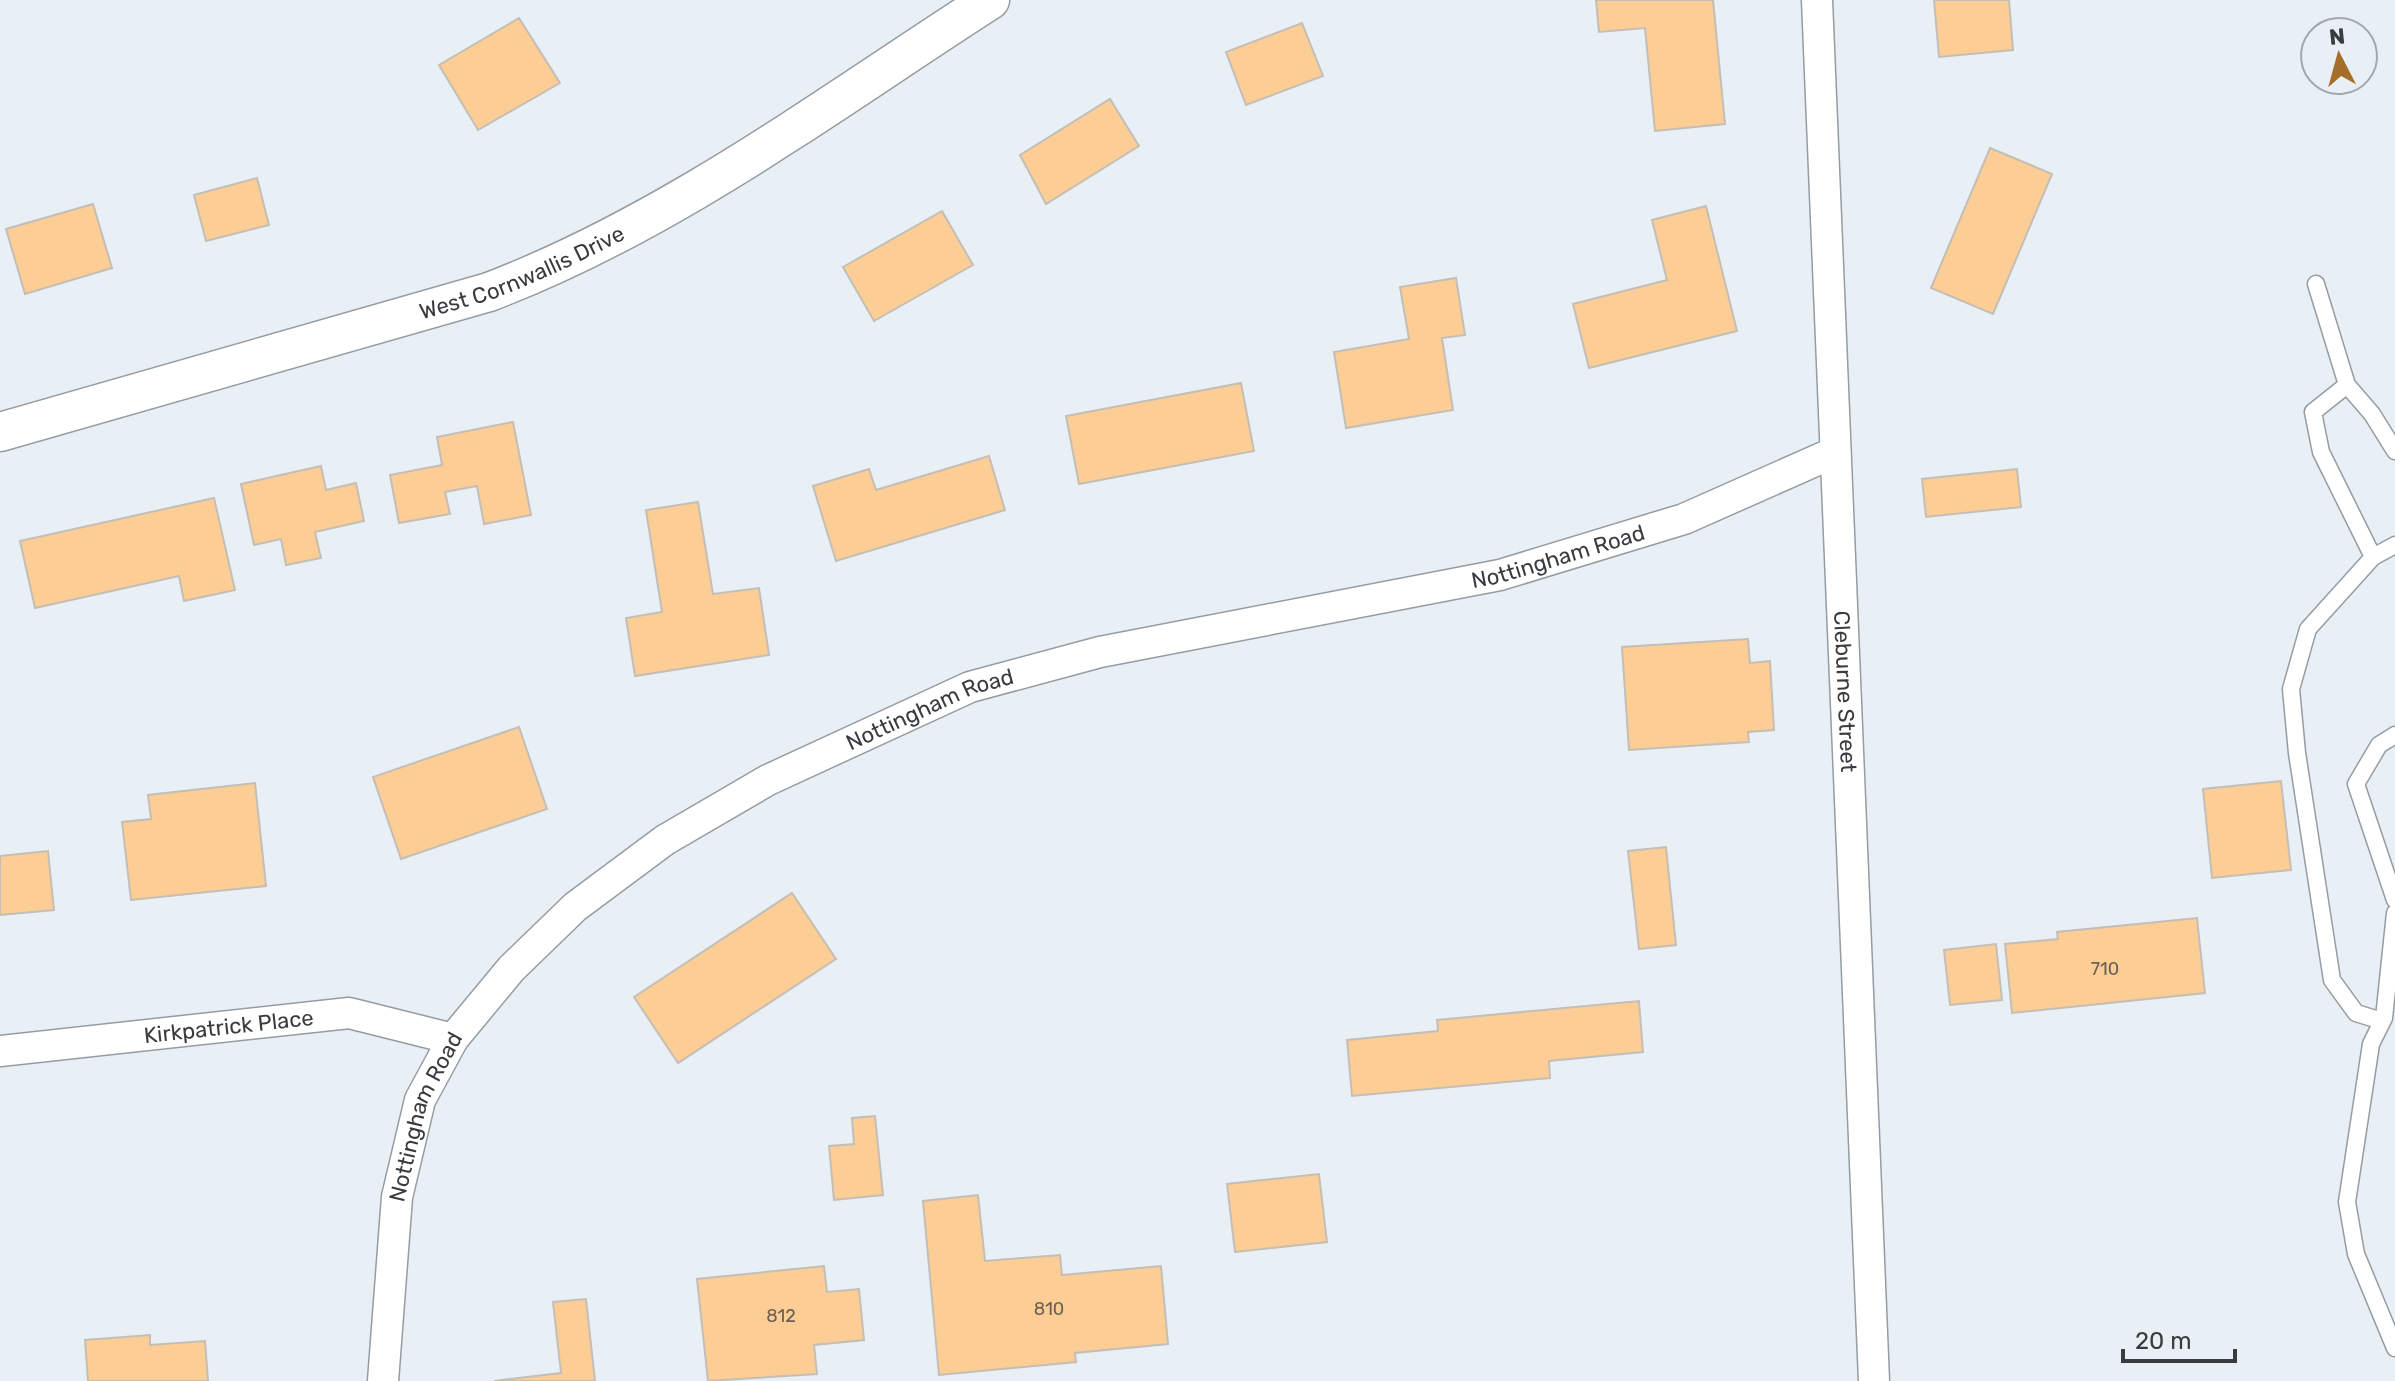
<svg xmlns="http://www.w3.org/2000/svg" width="2395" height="1381" font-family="Rubik,sans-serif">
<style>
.building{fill:#fccd94;stroke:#c4beb7;stroke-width:2}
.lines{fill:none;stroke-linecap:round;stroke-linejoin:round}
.service-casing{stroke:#959ca2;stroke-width:19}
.minor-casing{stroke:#959ca2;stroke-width:33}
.tertiary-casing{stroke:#959ca2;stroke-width:41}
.service{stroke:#fff;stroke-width:16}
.minor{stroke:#fff;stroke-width:30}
.tertiary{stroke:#fff;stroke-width:38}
.labels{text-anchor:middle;stroke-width:7;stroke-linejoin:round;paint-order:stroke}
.number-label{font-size:18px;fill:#6a6054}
.street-label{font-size:22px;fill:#393c3f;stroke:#e8f0f6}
</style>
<rect width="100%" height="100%" fill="#e8f0f6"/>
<path class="building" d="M1596,0H1713L1725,124L1655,131L1645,28L1599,32Z
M1934,0H2009L2013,50L1939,57Z
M519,18L560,83L478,130L439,65Z
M1302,23L1323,76L1246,105L1226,52Z
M1110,99L1139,146L1046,204L1020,155Z
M1990,148L2052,174L1993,314L1931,288Z
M257,178L269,225L206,241L194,195Z
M93,204L112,268L25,294L6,229Z
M1706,206L1737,331L1589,368L1573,304L1667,280L1652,220Z
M942,211L973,265L874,321L843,267Z
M1456,278L1465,335L1442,338L1453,410L1346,428L1334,352L1409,339L1400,287Z
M1241,383L1254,451L1079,484L1066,416Z
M513,422L531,515L484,524L477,486L445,492L450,514L399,523L390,475L442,465L437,437Z
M989,456L1005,510L836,561L813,486L869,469L876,490Z
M321,466L326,490L356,483L364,521L315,532L321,558L286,565L281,539L254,545L241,484Z
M2017,469L2021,507L1926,517L1922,479Z
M214,498L235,590L184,601L179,576L35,608L20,541Z
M698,502L713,594L759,588L769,655L635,676L626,618L662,612L646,510Z
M1748,639L1750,663L1770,661L1774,730L1748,732L1749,742L1629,750L1622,647Z
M519,727L547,809L401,859L373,777Z
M2281,781L2291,870L2212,878L2203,789Z
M255,783L266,886L131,900L122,822L151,819L148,795Z
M1666,847L1676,945L1639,949L1628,851Z
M48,851L54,910L0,915V856Z
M792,893L836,959L678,1063L634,997Z
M2197,918L2205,993L2012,1013L2005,944L2058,939L2057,932Z
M1996,944L2002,1000L1950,1005L1944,950Z
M1639,1001L1643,1052L1549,1061L1550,1078L1352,1096L1347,1040L1438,1031L1437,1020Z
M875,1116L883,1195L834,1200L829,1146L854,1144L852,1118Z
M1319,1174L1327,1242L1235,1252L1227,1184Z
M978,1195L985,1261L1060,1255L1062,1275L1161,1266L1168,1344L1075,1353L1076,1362L939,1375L923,1201Z
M824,1266L827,1292L859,1289L864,1340L814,1345L817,1374L708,1381L697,1279Z
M586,1299L595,1381H494L561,1373L553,1302Z
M150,1335V1345L205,1341L208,1381H88L85,1340Z"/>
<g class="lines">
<g class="service-casing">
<path id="service" d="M2316,284L2347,385
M2373,557L2395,545
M2395,735L2379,745L2356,784L2395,900
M2395,913L2384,1018L2371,1044L2347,1202L2356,1254L2395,1348
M2382,1021L2356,1013L2332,980L2297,753L2291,689L2308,629L2373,557L2321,452L2313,412L2347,385L2372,414L2395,451"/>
</g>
<g class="minor-casing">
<g id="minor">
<path id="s1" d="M1817,0C1833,460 1858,921 1874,1381"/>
<path id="s2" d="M0,1051L349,1013L453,1039"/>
<path id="s3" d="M383,1381L397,1197L420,1100L453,1039L511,969L575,907L665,840L768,780L970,687L1100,652L1500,575L1684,519L1833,453"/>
</g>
</g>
<g class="tertiary-casing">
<g id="tertiary">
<path id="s4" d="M0,432L489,292C670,223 828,104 990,0"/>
</g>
</g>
<use href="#service" class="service"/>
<use href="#minor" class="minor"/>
<use href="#tertiary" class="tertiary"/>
</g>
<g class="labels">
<g class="number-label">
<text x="2105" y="975">710</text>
<text x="1049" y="1315">810</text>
<text x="781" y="1322">812</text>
</g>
<g class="street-label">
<text dy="8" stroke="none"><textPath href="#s4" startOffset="546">West Cornwallis Drive</textPath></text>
<text dy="8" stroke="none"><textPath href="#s3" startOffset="1590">Nottingham Road</textPath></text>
<text dy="8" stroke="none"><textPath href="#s1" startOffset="692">Cleburne Street</textPath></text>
<text dy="8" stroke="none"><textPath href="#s3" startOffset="942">Nottingham Road</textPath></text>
<text dy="8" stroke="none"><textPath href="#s2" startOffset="230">Kirkpatrick Place</textPath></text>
<text dy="8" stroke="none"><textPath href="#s3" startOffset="270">Nottingham Road</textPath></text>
</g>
</g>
<g transform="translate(2339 56) rotate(354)"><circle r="38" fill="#e8f0f6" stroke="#a2a8ad" stroke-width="2"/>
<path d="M0-6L14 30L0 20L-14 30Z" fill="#a56e29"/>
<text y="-12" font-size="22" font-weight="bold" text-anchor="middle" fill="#393c3f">N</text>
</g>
<path d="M2123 1349v12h112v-12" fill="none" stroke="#393c3f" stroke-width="4"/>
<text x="2135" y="1349" font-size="24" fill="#393c3f" stroke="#e8f0f6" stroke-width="6" paint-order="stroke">20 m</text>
</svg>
